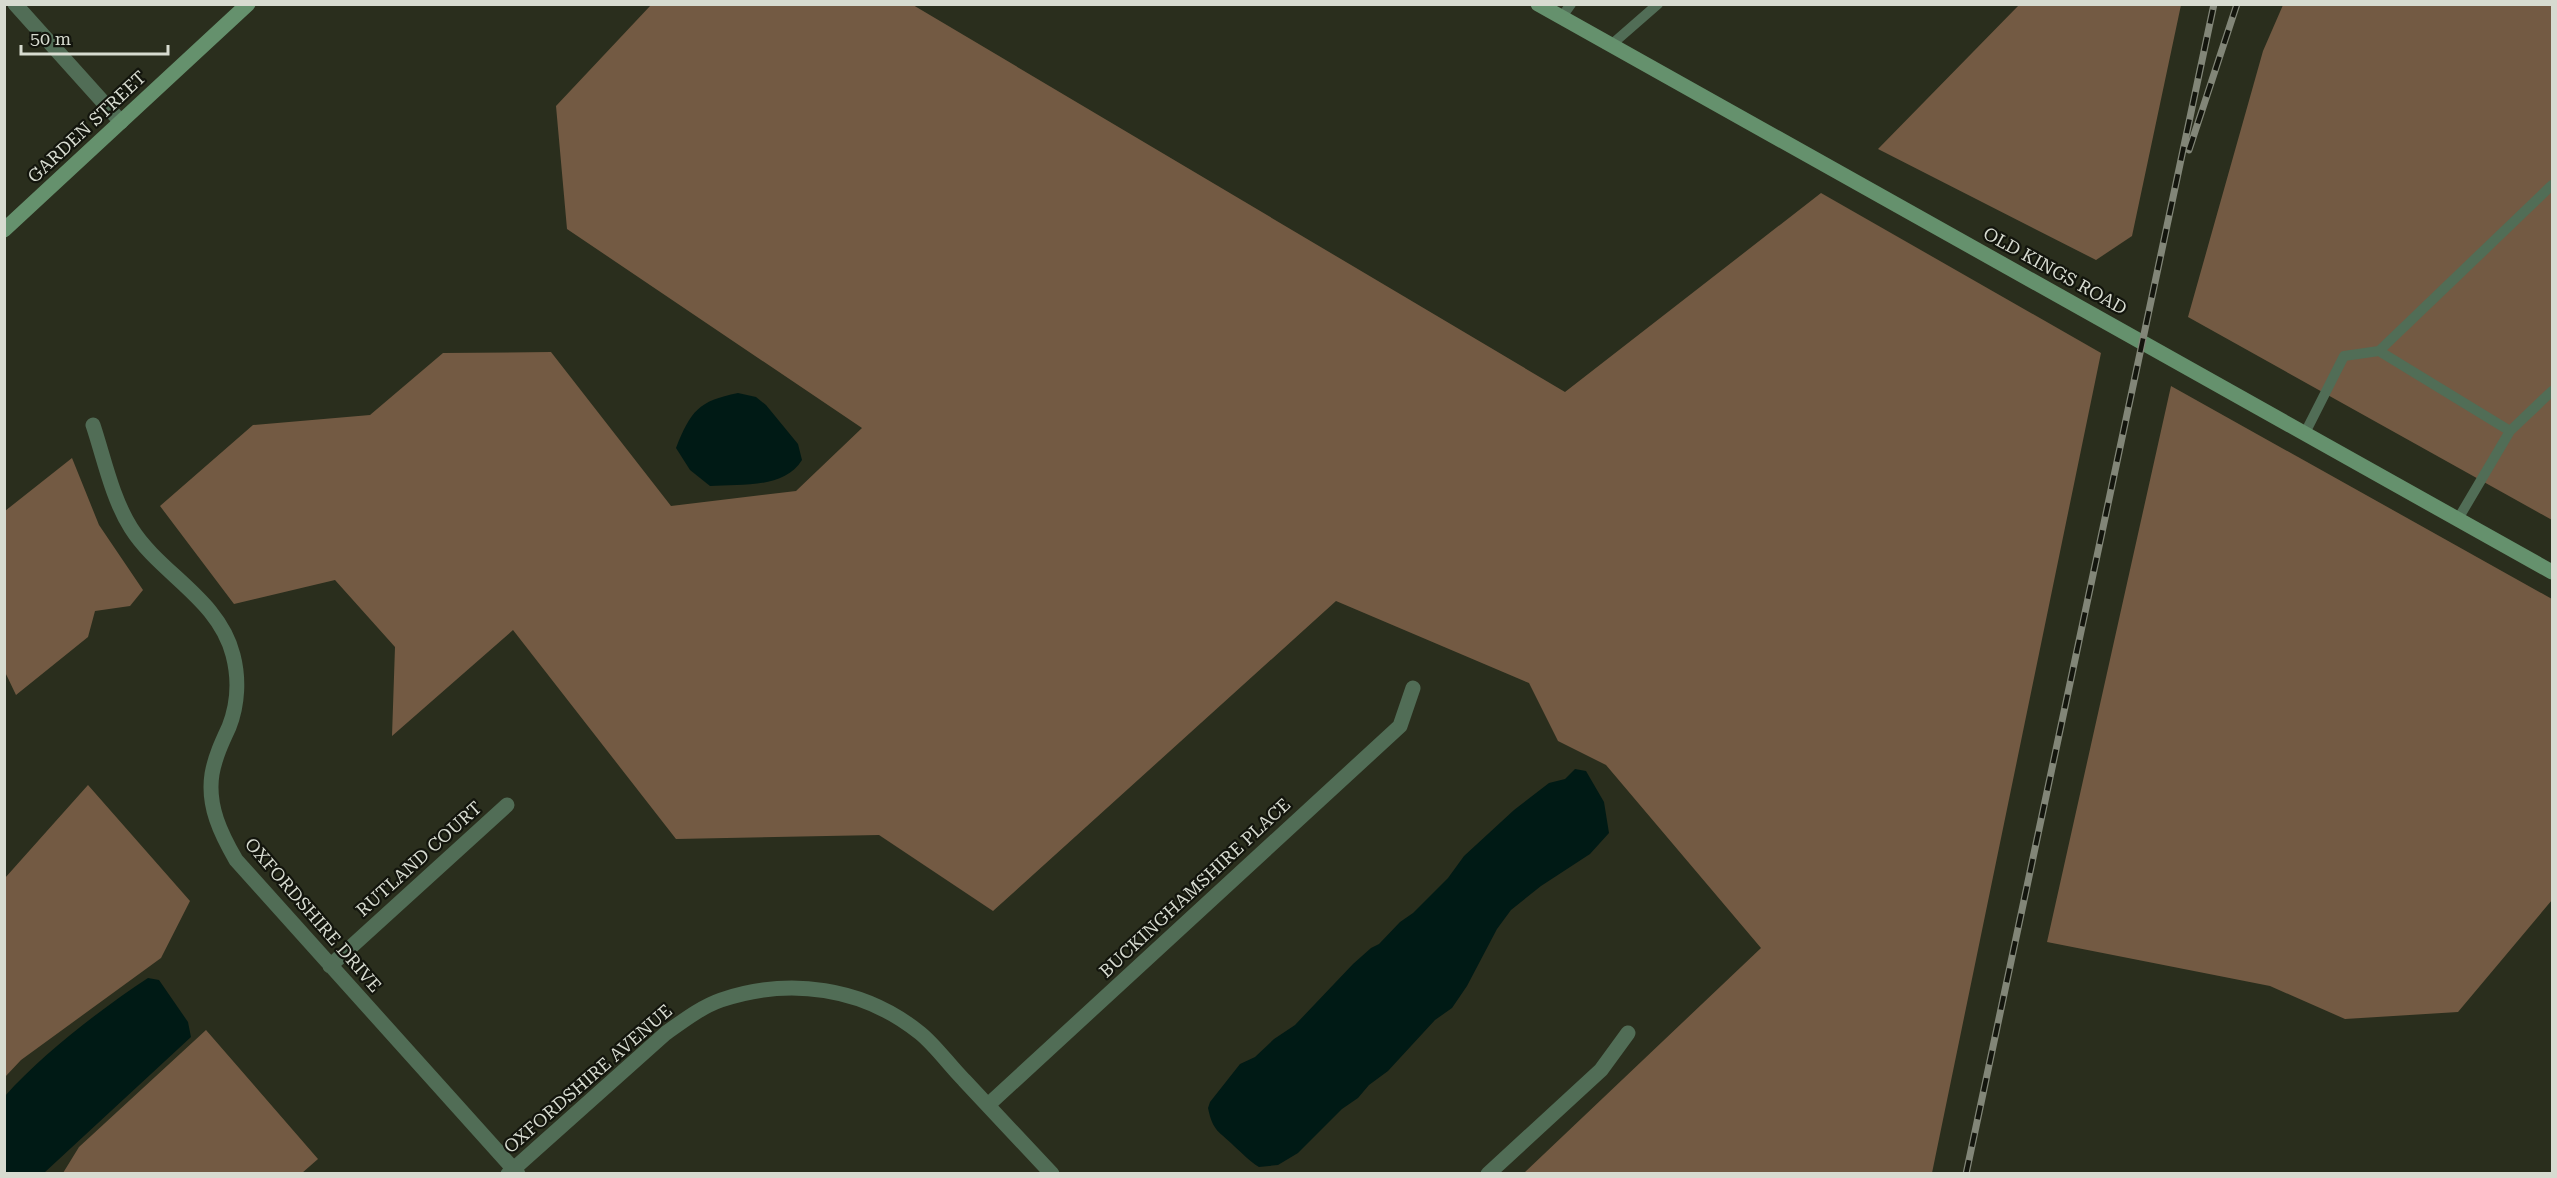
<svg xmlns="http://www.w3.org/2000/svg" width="2557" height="1178" font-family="'Roboto Serif',serif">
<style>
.forest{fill:#735a43}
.water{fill:#001a15}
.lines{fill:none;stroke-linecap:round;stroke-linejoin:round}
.lane{stroke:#516d56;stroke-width:10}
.street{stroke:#516d56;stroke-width:15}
.secondary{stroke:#65916d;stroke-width:15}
.rail-casing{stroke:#828678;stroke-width:7}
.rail{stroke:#13150d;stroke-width:4.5;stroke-dasharray:14;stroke-linecap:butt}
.labels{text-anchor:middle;stroke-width:4.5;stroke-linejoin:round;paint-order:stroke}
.street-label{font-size:18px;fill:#d7dbd0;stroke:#13150d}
</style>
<rect width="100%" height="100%" fill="#2a2e1d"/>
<path class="forest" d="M651,5H913L1565,392L1821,193L2101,353L1932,1173H1524L1761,948L1606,765L1558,741L1529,683L1336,601L993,911L879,835L676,839L513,630L392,736L395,647L335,580L234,604L160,506L253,425L370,415L443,353L551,352L671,506L796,491L862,428L567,229L556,106Z
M2019,5H2181L2132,236L2096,260L1878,149Z
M2283,5H2552V520L2188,317L2263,51Z
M2171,386L2552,599V900L2458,1012L2345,1019L2270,986L2047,942Z
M72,458L99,525L143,590L130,606L95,611L88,637L16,695L5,672V511Z
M88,785L190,901L161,958L21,1060L5,1077V878Z
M206,1030L318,1159L302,1173H63L79,1147Z"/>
<path class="water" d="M738,393L756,397L766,405L798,444L802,460C784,489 740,484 710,486L690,470L676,448C691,411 698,401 738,393Z
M1575,769L1586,771L1604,802L1609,833L1590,854L1541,886L1511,910L1497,929L1467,986L1452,1008L1435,1020L1388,1071L1369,1085L1358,1098L1342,1109L1298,1153L1278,1165L1259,1167C1249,1161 1243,1154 1234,1146C1219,1131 1213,1132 1208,1108L1210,1102L1240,1064L1255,1057L1274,1039L1295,1025L1353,964L1371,948L1379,944L1400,922L1413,913L1448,878L1464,856L1514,810L1549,783L1565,779Z
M148,978L159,980L188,1022L191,1037L44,1173H5V1096C42,1054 101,1009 148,978Z"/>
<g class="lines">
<path class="lane" d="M1561,18L1571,4
M1611,45L1658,4
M2379,351L2552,185
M2510,431L2552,391
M2305,433L2344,356L2379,351L2510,431L2458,519"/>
<path class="street" d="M15,4L121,122
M93,425C104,458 112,498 131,528C160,574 219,599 233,655C239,678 238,704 229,727C222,742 215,757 212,774C207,806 221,834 236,860L518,1174
M330,966L507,805
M988,1105L1400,726L1413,688
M508,1174L666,1033C683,1021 701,1007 721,1000C789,977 863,987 920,1033C936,1046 949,1065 964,1080C993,1111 1022,1142 1052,1174
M1488,1174L1601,1070L1628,1033"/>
<path class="secondary" d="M1538,4L2552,572
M4,230L248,4"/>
<g class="rail-casing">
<path id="rail" d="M2189,150L2237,4
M1966,1174L2214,4"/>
</g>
<use href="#rail" class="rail"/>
</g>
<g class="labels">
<g class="street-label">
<text transform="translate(87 127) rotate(-43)" y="6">GARDEN STREET</text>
<text transform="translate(2055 271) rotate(29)" y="6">OLD KINGS ROAD</text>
<text transform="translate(419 859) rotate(-42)" y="6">RUTLAND COURT</text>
<text transform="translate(1195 888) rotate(-43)" y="6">BUCKINGHAMSHIRE PLACE</text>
<text transform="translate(313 915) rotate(49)" y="6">OXFORDSHIRE DRIVE</text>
<text transform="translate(588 1079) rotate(-41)" y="6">OXFORDSHIRE AVENUE</text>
</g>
</g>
<rect width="2557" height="1178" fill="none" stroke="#d7dbd0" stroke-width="12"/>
<path d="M21 45v9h147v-9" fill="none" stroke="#d7dbd0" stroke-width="3"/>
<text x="30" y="45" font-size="18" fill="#d7dbd0" stroke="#13150d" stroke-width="4.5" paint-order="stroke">50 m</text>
</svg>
